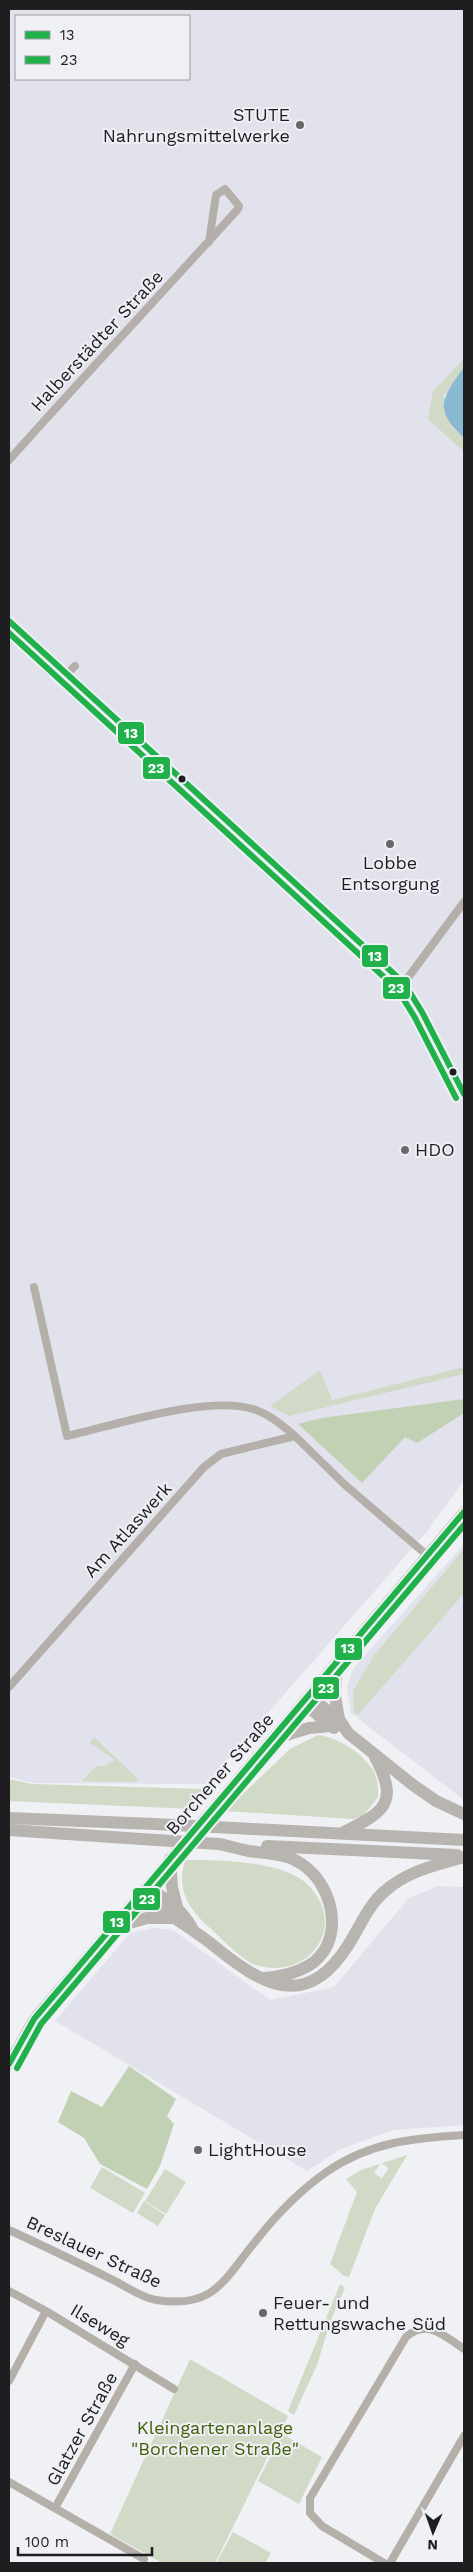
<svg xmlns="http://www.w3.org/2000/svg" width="473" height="2572" font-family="'Work Sans',sans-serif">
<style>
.built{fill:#e1e2eb;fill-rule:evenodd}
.green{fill:#d0dac7;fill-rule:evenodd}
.forest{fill:#c2d1b3}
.water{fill:#8abad2}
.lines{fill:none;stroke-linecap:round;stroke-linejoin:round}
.minor{stroke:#b5afaa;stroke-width:8}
.secondary{stroke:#b4aea9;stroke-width:11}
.trunk{stroke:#b8b4b0;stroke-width:12}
.trunk-bridge{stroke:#b8b4b0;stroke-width:12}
.bus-1-casing{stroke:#eff0f6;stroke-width:10}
.bus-2-casing{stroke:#eff0f6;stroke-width:10}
.bus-1{stroke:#20b14a;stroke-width:6}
.bus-2{stroke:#20b14a;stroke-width:6}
.poi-dot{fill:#68686b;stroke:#eff0f6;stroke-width:2}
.bus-dot{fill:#1e1e20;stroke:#eff0f6;stroke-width:2}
.labels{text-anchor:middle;stroke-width:4;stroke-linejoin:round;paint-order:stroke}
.poi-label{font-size:18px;fill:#1e1e20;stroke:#eff0f6;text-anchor:start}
.street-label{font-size:18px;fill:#1e1e20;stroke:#eff0f6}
.park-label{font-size:18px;fill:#416007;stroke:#eff0f6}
.line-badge{stroke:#eff0f6;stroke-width:2}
.badge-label{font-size:14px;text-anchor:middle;font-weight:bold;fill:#fff}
</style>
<rect width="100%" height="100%" fill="#f0f1f5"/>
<path class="built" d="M9,9H464V367L444,396L464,438V1480L429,1529L206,1784L33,1783L9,1777ZM16,16H189V79H16Z
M464,1544V1800L351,1713L347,1688L353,1669Z
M438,1886L464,1887V2125L393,2130L341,2149L307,2171L55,2021L130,1933L154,1928L173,1930L270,2000L334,1987L409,1898Z"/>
<path class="green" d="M464,359V367L444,396L452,427L464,438V452L428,419L433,391Z
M464,1367V1374L456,1376L289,1416L270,1406L320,1370L332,1400Z
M464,1549V1593L358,1715L354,1712L353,1691L375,1654Z
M318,1735C338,1737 362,1753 373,1770C378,1777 378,1789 378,1797L364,1815L353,1819L225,1811L290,1749Z
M94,1737L138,1779L136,1782L82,1781L96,1766H105L115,1760L90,1743Z
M9,1779L32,1784L204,1789L193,1809L9,1801Z
M185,1860C218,1860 285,1860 309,1886C349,1928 307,1981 256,1965C243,1961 222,1939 211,1929C189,1909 176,1891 185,1860Z
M407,2155L375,2209L349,2277L344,2276L330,2264L357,2192L346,2179L361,2170ZM381,2163L389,2168L382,2178L374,2173Z
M102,2167L145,2193L133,2213L90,2188Z
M165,2169L186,2182L166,2214L145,2201Z
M144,2201L165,2215L158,2226L137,2213Z
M340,2284L345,2288L332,2317L317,2365L294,2415L288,2411Z
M190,2359L288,2416L215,2563H158L159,2561L110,2534Z
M282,2434L322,2457L299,2504L258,2481Z
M233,2532L271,2553L265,2563H216Z"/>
<path class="forest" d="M464,1399V1413L417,1443L405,1437L362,1483L298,1424L322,1418Z
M129,2066L176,2099L167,2116L174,2124L160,2166L147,2189L100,2164L84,2138L58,2122L71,2091L102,2107Z"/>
<path class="water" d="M464,367V438C432,408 443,397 464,367Z"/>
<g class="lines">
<path class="minor" d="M9,460C84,376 162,293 238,209L239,206L225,189L216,195L209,242
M9,621L404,983L422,1012L464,1094
M67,674L75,666
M404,983L464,902
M34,1287L67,1436C116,1425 206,1395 253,1409C269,1414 282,1425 295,1436
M9,1687L204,1467L221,1454L295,1436L344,1484L428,1556
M9,2230C44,2246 79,2263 115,2281C127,2287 142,2298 156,2300C214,2309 223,2281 255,2242C276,2215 300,2190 328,2171C370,2142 414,2138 464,2135
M9,2291L46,2311L174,2389
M9,2381L46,2311
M9,2482L144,2559
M55,2508L135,2364
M384,2563L322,2526L310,2513V2498L406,2337C428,2318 444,2336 464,2349
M390,2563L464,2436"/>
<path class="secondary" d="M9,2064L34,2019L112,1928L464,1512"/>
<path class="trunk" d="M336,1665L335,1696L339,1719
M307,1699L323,1707L339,1719L348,1733L413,1785L436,1801L464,1814
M307,1699L312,1710L334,1728
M273,1739L309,1728L331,1726
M9,1818L154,1824
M234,1828L464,1840
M9,1830L141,1839
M342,1833C384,1812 400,1804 375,1757
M219,1844C229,1846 239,1849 249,1851C270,1854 289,1853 307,1868C336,1892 344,1945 308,1966C294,1974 279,1977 264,1978
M267,1846L457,1855
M170,1859L172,1887L177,1907
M145,1889C163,1915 190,1926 214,1946C261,1984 305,2012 347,1947C359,1929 368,1905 385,1891C407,1871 436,1865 464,1857
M145,1889C166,1896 181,1909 192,1928
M112,1928L147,1918H172"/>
<path class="trunk-bridge" d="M154,1824L234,1828
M141,1839L219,1844"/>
<g class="bus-1-casing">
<path id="bus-1" d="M9,621L404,983L422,1012L464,1094
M9,2064L34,2019L464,1512"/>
</g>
<g class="bus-2-casing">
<path id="bus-2" d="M9,633L397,989L414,1016L456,1098
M17,2068L41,2024L464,1525"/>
</g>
<use href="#bus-1" class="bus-1"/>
<use href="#bus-2" class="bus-2"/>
</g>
<g class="poi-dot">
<circle cx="300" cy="125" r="5"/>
<circle cx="390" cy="844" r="5"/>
<circle cx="405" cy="1150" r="5"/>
<circle cx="198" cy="2150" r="5"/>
<circle cx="263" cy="2313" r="5"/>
</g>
<g class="bus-dot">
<circle cx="182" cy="779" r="4.5"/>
<circle cx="453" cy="1072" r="4.5"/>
</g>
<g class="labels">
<g class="poi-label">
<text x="290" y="121" text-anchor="end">STUTE<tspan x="290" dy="21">Nahrungsmittelwerke</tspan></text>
<text x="390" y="869" text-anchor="middle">Lobbe<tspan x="390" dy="21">Entsorgung</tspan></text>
<text x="415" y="1156">HDO</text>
<text x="208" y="2156">LightHouse</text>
<text x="273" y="2309">Feuer- und<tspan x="273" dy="21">Rettungswache Süd</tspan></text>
</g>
<g class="street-label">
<text transform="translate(97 341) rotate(-47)" y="6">Halberstädter Straße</text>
<text transform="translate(128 1530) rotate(-48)" y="6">Am Atlaswerk</text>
<text transform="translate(220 1774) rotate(-49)" y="6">Borchener Straße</text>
<text transform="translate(94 2252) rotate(25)" y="6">Breslauer Straße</text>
<text transform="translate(100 2325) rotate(31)" y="6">Ilseweg</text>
<text transform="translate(82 2429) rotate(-61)" y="6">Glatzer Straße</text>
</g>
<g class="park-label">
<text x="215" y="2434">Kleingartenanlage<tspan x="215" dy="21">"Borchener Straße"</tspan></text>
</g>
</g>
<g class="line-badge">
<rect x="117" y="721" width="28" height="24" rx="5" fill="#20b14a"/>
<rect x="142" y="756" width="29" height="24" rx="5" fill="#20b14a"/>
<rect x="361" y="944" width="28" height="24" rx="5" fill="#20b14a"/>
<rect x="382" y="976" width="29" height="24" rx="5" fill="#20b14a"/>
<rect x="334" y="1637" width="29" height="24" rx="5" fill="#20b14a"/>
<rect x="312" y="1676" width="28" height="24" rx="5" fill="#20b14a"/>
<rect x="132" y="1887" width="29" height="24" rx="5" fill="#20b14a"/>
<rect x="102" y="1910" width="29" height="24" rx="5" fill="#20b14a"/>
</g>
<g class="badge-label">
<text x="131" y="738">13</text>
<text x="156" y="773">23</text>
<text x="375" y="961">13</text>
<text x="396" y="993">23</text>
<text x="348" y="1653">13</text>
<text x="326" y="1693">23</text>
<text x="147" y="1904">23</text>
<text x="117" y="1927">13</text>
</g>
<rect width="473" height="2572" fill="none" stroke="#1e1e20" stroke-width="20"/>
<rect x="15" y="15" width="175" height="65" fill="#eff0f6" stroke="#9b9ca0"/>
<rect x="25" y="31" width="25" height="8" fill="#20b14a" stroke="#9b9ca0"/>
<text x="60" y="40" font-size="15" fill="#1e1e20">13</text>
<rect x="25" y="56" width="25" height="8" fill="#20b14a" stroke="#9b9ca0"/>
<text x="60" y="65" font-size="15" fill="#1e1e20">23</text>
<g transform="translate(433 2532) rotate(182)" stroke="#eff0f6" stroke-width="4" paint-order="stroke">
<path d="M0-4L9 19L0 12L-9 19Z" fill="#1e1e20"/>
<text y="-8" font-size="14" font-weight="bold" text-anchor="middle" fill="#1e1e20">N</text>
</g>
<path d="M18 2547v8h134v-8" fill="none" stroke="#1e1e20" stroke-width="2.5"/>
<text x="25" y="2547" font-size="15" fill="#1e1e20" stroke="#eff0f6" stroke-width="4" paint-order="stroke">100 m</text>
</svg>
